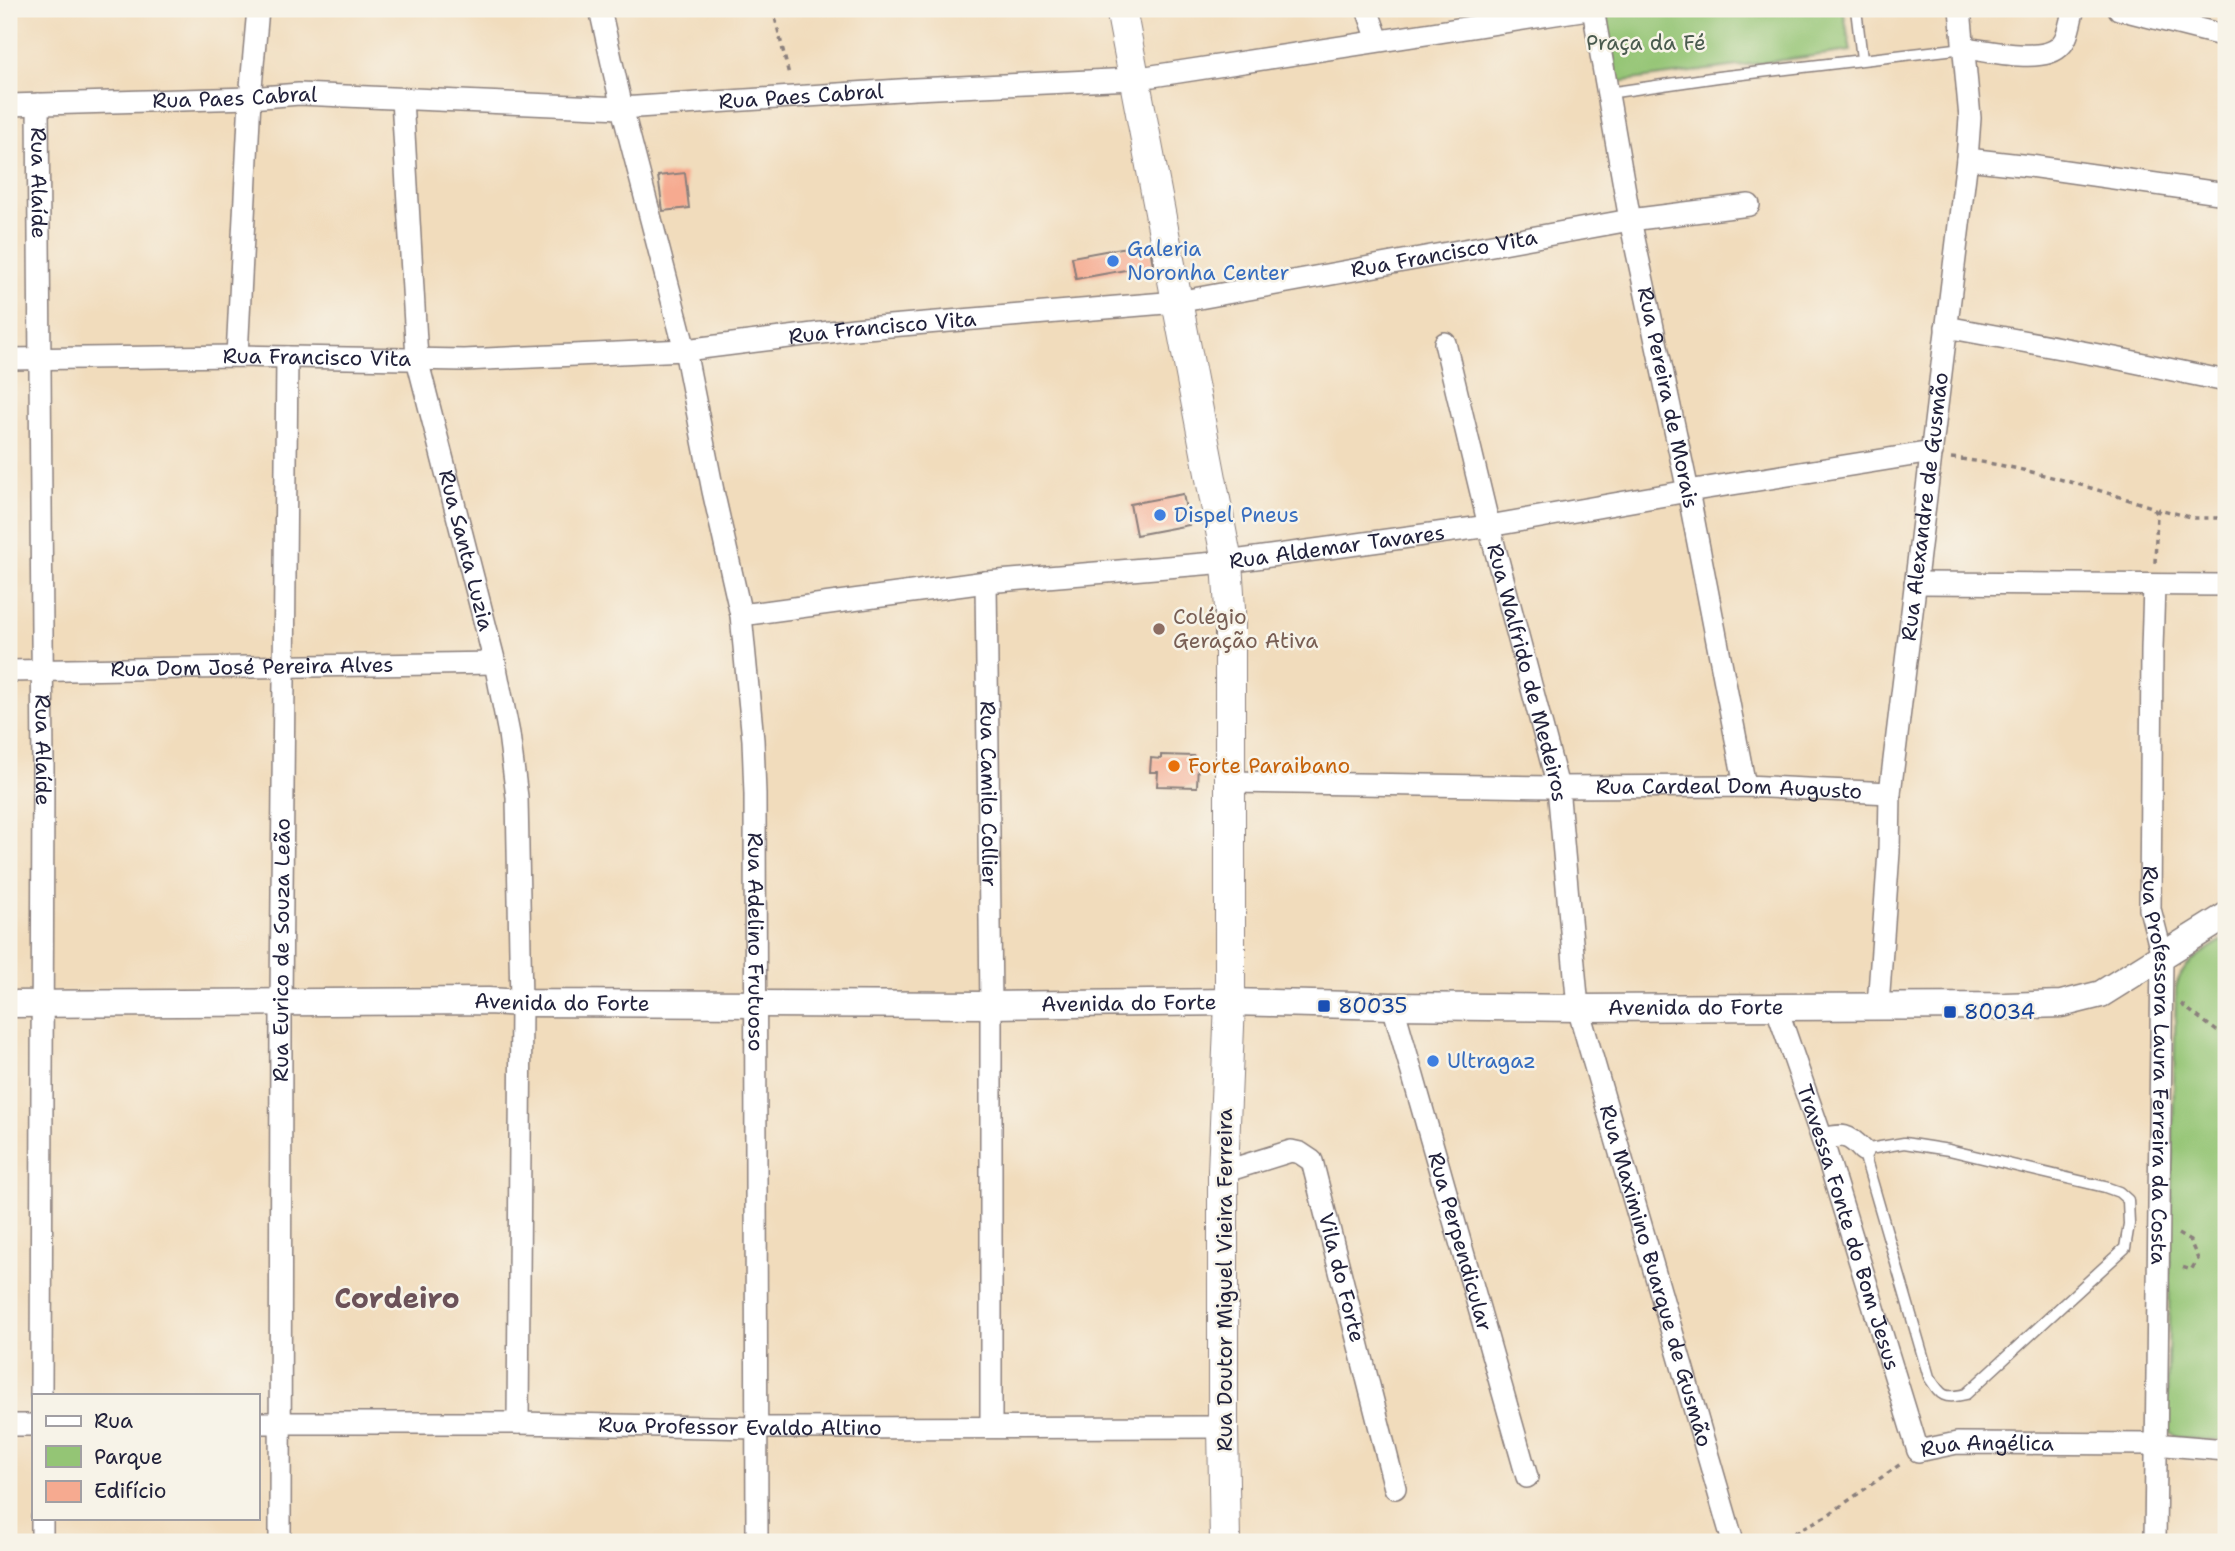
<svg xmlns="http://www.w3.org/2000/svg" width="2235" height="1551" font-family="'Shantell Sans',sans-serif">
<style>
.green{fill:#94c575;stroke:#5b7458;stroke-width:2}
.building{fill:#f6aa90}
.lines{fill:none;stroke-linecap:round;stroke-linejoin:round}
.service-casing{stroke:#8a7f7c;stroke-width:13}
.minor-casing{stroke:#8a7f7c;stroke-width:24}
.tertiary-casing{stroke:#8a7f7c;stroke-width:29}
.secondary-casing{stroke:#8a7f7c;stroke-width:32}
.path{stroke:#8a7f7c;stroke-width:3.5;stroke-dasharray:5 5;stroke-linecap:butt}
.service{stroke:#fff;stroke-width:10}
.minor{stroke:#fff;stroke-width:21}
.tertiary{stroke:#fff;stroke-width:26}
.secondary{stroke:#fff;stroke-width:30}
.shop-dot{fill:#3f7fe0;stroke:#f7f3e8;stroke-width:2.5}
.education-dot{fill:#8d6e63;stroke:#f7f3e8;stroke-width:2.5}
.food-dot{fill:#e8710a;stroke:#f7f3e8;stroke-width:2.5}
.transit-dot{fill:#1a4fb4;stroke:#f7f3e8;stroke-width:2.5}
.labels{text-anchor:middle;stroke-width:5;stroke-linejoin:round;paint-order:stroke}
.park-label{font-size:21px;fill:#4a5b4f;stroke:#f7f3e8}
.street-label{font-size:21px;fill:#22223b;stroke:#f7f3e8}
.shop-label{font-size:21px;fill:#366cbe;stroke:#f7f3e8;text-anchor:start}
.education-label{font-size:21px;fill:#785e54;stroke:#f7f3e8;text-anchor:start}
.food-label{font-size:21px;fill:#c56008;stroke:#f7f3e8;text-anchor:start}
.transit-label{font-size:21px;fill:#164399;stroke:#f7f3e8;text-anchor:start}
.district-label{font-size:28px;font-weight:bold;fill:#6c5259;stroke:#f7f3e8}
</style>
<rect width="100%" height="100%" fill="#f7f3e8"/>
<filter id="ink" filterUnits="userSpaceOnUse"><feTurbulence type="fractalNoise" baseFrequency=".0143" numOctaves="2"/><feDisplacementMap in="SourceGraphic" scale="14" xChannelSelector="R" yChannelSelector="G"/><feConvolveMatrix kernelMatrix="1 2 1 2 8 2 1 2 1" color-interpolation-filters="sRGB"/></filter>
<filter id="wash" filterUnits="userSpaceOnUse"><feTurbulence type="fractalNoise" baseFrequency=".00686" numOctaves="4" result="noise"/><feDisplacementMap in="SourceGraphic" scale="28" xChannelSelector="R" yChannelSelector="G"/><feGaussianBlur stdDeviation="1.57" result="paint"/><feColorMatrix in="noise" values="0 0 0 0 0 0 0 0 0 0 0 0 0 0 0 0 0 1.4 0 .05"/><feComposite in="paint" operator="in"/></filter>
<g filter="url(#wash)">
<rect width="100%" height="100%" fill="#f1dcbc"/>
<path class="green" d="M1649,9H1843L1851,51L1617,82L1606,15Z
M2226,938V1442L2176,1437L2168,1430L2167,1403L2176,988C2180,963 2207,950 2226,938Z"/>
<g id="blocks">
<path class="building" d="M685,173L689,208L663,211L658,176Z
M1149,243L1153,265L1076,279L1072,257Z
M1183,494L1189,525L1136,535L1130,504Z
M1161,755L1194,756V761H1198L1197,787L1157,786L1158,772H1150L1151,758L1161,759Z"/>
</g>
</g>
<g filter="url(#ink)">
<use href="#blocks" fill-opacity="0" stroke="#8a7f7c" stroke-width="2"/>
<g class="lines">
<g class="service-casing">
<path id="service" d="M1856,9L1862,59
M1608,93L1718,77L1964,48
M1904,1143L1949,1150L2105,1187L2119,1192L2128,1200L2129,1224L2125,1248L1966,1394C1943,1400 1941,1395 1929,1377L1863,1150Z"/>
</g>
<g class="minor-casing">
<g id="minor">
<path id="s1" d="M600,9L622,108L685,350L713,491L741,615L753,740L755,794L757,1542"/>
<path d="M1367,9L1378,40"/>
<path id="s2" d="M1593,9L1630,220L1688,491L1745,786"/>
<path d="M2119,9L2226,36"/>
<path d="M1964,48C1987,50 2045,65 2061,45C2069,37 2070,20 2074,9"/>
<path id="s3" d="M402,99L417,359L495,663L509,734L517,797L521,1003L518,1423"/>
<path id="s4" d="M38,104L43,767L41,1395"/>
<path id="s5" d="M9,105L250,98L299,94L622,108L915,89L1133,79L1588,9"/>
<path d="M1967,159L2030,166L2226,194"/>
<path d="M1946,327L2115,358L2226,381"/>
<path id="s6" d="M1445,343L1489,526L1558,787L1578,1008L1733,1542"/>
<path d="M237,356L250,98L258,9"/>
<path id="s7" d="M9,359L237,356L464,360L685,350L854,329L1177,302L1630,220L1749,205"/>
<path id="s8" d="M986,582L991,1005V1426"/>
<path d="M1915,583L2226,585"/>
<path id="s9" d="M2154,586L2152,649L2150,909L2162,955L2155,1542"/>
<path id="s10" d="M741,615L986,582L1227,562L1489,526L1688,491L1932,452"/>
<path id="s11" d="M9,671L495,663"/>
<path id="s12" d="M1230,782L1551,787L1745,786L1890,793"/>
<path id="s13" d="M1393,1006L1527,1477"/>
<path id="s14" d="M1776,1006L1822,1139L1918,1451L1957,1443L2154,1444L2226,1450"/>
<path id="s15" d="M1878,1006L1889,852L1890,793L1967,159L1970,118L1960,9"/>
<path d="M1822,1139C1843,1134 1848,1134 1863,1150"/>
<path id="s16" d="M1223,1172L1291,1151L1300,1153L1312,1161L1395,1488"/>
<path id="s17" d="M257,1423H518L757,1428L1223,1427"/>
<path d="M9,1425H33"/>
<path d="M42,1518V1542"/>
<path id="s18" d="M280,1542L281,1002L287,357"/>
</g>
</g>
<g class="tertiary-casing">
<g id="tertiary">
<path id="s19" d="M9,1004L488,1001L521,1003L991,1005L1230,1002L1393,1006L1578,1008L2005,1006L2061,1004L2101,994L2226,916"/>
</g>
</g>
<g class="secondary-casing">
<path id="secondary" d="M1121,9L1227,562L1230,609V1002L1223,1172V1427L1225,1542"/>
</g>
<path class="path" d="M773,9L789,75
M1951,458C2020,465 2086,486 2152,507L2157,513L2155,563
M2157,513L2159,509L2194,518H2226
M2181,1004L2226,1038
M2178,1234L2190,1241L2198,1259L2191,1270L2179,1266
M1777,1542L1828,1515L1902,1463"/>
<use href="#service" class="service"/>
<use href="#minor" class="minor"/>
<use href="#tertiary" class="tertiary"/>
<use href="#secondary" class="secondary"/>
</g>
</g>
<g class="shop-dot">
<circle cx="1113" cy="261" r="7"/>
<circle cx="1160" cy="515" r="7"/>
<circle cx="1433" cy="1061" r="7"/>
</g>
<circle class="education-dot" cx="1159" cy="629" r="7"/>
<circle class="food-dot" cx="1174" cy="766" r="7"/>
<g class="transit-dot">
<rect x="1317" y="999" width="14" height="14" rx="3.5"/>
<rect x="1943" y="1005" width="14" height="14" rx="3.5"/>
</g>
<g class="labels">
<g class="park-label">
<text x="1646" y="50">Praça da Fé</text>
</g>
<g class="street-label">
<text dy="7" stroke="none"><textPath href="#s5" startOffset="793">Rua Paes Cabral</textPath></text>
<text dy="7" stroke="none"><textPath href="#s5" startOffset="226">Rua Paes Cabral</textPath></text>
<text dy="7" stroke="none"><textPath href="#s4" startOffset="79">Rua Alaíde</textPath></text>
<text dy="7" stroke="none"><textPath href="#s7" startOffset="1442">Rua Francisco Vita</textPath></text>
<text dy="7" stroke="none"><textPath href="#s7" startOffset="875">Rua Francisco Vita</textPath></text>
<text dy="7" stroke="none"><textPath href="#s7" startOffset="308">Rua Francisco Vita</textPath></text>
<text dy="7" stroke="none"><textPath href="#s2" startOffset="396">Rua Pereira de Morais</textPath></text>
<text dy="7" stroke="none"><textPath href="#s15" startOffset="502">Rua Alexandre de Gusmão</textPath></text>
<text dy="7" stroke="none"><textPath href="#s10" startOffset="600">Rua Aldemar Tavares</textPath></text>
<text dy="7" stroke="none"><textPath href="#s3" startOffset="458">Rua Santa Luzia</textPath></text>
<text dy="7" stroke="none"><textPath href="#s11" startOffset="243">Rua Dom José Pereira Alves</textPath></text>
<text dy="7" stroke="none"><textPath href="#s6" startOffset="340">Rua Walfrido de Medeiros</textPath></text>
<text dy="7" stroke="none"><textPath href="#s4" startOffset="646">Rua Alaíde</textPath></text>
<text dy="7" stroke="none"><textPath href="#s12" startOffset="499">Rua Cardeal Dom Augusto</textPath></text>
<text dy="7" stroke="none"><textPath href="#s8" startOffset="212">Rua Camilo Collier</textPath></text>
<text dy="7" stroke="none"><textPath href="#s1" startOffset="950">Rua Adelino Frutuoso</textPath></text>
<text dy="7" stroke="none"><textPath href="#s18" startOffset="592">Rua Eurico de Souza Leão</textPath></text>
<text dy="7" stroke="none"><textPath href="#s19" startOffset="553">Avenida do Forte</textPath></text>
<text dy="7" stroke="none"><textPath href="#s19" startOffset="1120">Avenida do Forte</textPath></text>
<text dy="7" stroke="none"><textPath href="#s19" startOffset="1687">Avenida do Forte</textPath></text>
<text dy="7" stroke="none"><textPath href="#s9" startOffset="480">Rua Professora Laura Ferreira da Costa</textPath></text>
<text dy="7" stroke="none"><textPath href="#s14" startOffset="233">Travessa Fonte do Bom Jesus</textPath></text>
<text dy="7" stroke="none"><textPath href="#s13" startOffset="245">Rua Perpendicular</textPath></text>
<text dy="7" stroke="none"><textPath href="#s6" startOffset="959">Rua Maximino Buarque de Gusmão</textPath></text>
<text dy="7" stroke="none"><textPath href="#s16" startOffset="215">Vila do Forte</textPath></text>
<text transform="translate(1225 1280) rotate(-90)" y="7">Rua Doutor Miguel Vieira Ferreira</text>
<text dy="7" stroke="none"><textPath href="#s17" startOffset="483">Rua Professor Evaldo Altino</textPath></text>
<text dy="7" stroke="none"><textPath href="#s14" startOffset="537">Rua Angélica</textPath></text>
</g>
<g class="shop-label">
<text x="1127" y="256">Galeria<tspan x="1127" dy="24">Noronha Center</tspan></text>
<text x="1174" y="522">Dispel Pneus</text>
<text x="1447" y="1068">Ultragaz</text>
</g>
<g class="education-label">
<text x="1173" y="624">Colégio<tspan x="1173" dy="24">Geração Ativa</tspan></text>
</g>
<g class="food-label">
<text x="1188" y="773">Forte Paraibano</text>
</g>
<g class="transit-label">
<text x="1338" y="1013">80035</text>
<text x="1964" y="1019">80034</text>
</g>
<g class="district-label">
<text x="397" y="1308">Cordeiro</text>
</g>
</g>
<rect width="2235" height="1551" fill="none" stroke="#f7f3e8" stroke-width="35"/>
<rect x="32" y="1394" width="228" height="126" fill="#f7f3e8" stroke="#a29fa3" stroke-width="2"/>
<rect x="46" y="1416" width="35" height="10" fill="#ffffff" stroke="#a29fa3" stroke-width="2"/>
<text x="94" y="1428" font-size="21" fill="#22223b">Rua</text>
<rect x="46" y="1446" width="35" height="21" fill="#94c575" stroke="#a29fa3" stroke-width="2"/>
<text x="94" y="1464" font-size="21" fill="#22223b">Parque</text>
<rect x="46" y="1481" width="35" height="21" fill="#f6aa90" stroke="#a29fa3" stroke-width="2"/>
<text x="94" y="1498" font-size="21" fill="#22223b">Edifício</text>
</svg>
